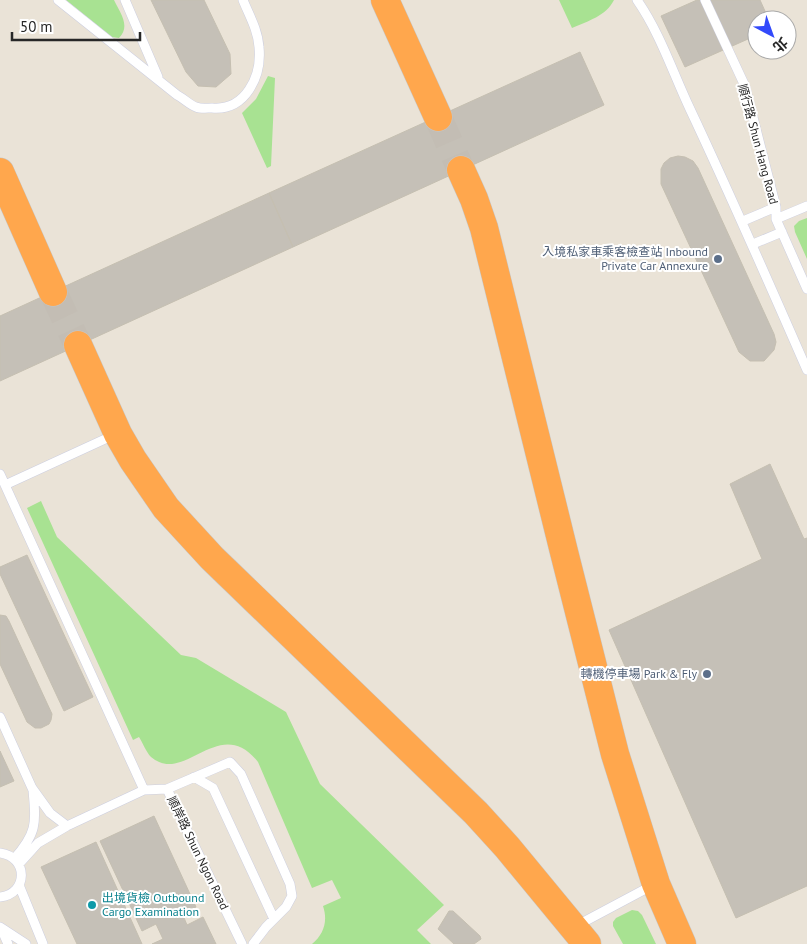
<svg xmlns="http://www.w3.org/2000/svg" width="807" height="944" font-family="'PT Sans','Noto Sans TC',sans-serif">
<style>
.green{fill:#a8e292}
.building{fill:#c5c0b7;stroke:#c5bfb1}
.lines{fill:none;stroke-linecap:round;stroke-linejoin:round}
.motorway-tunnel{stroke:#c3bdb4;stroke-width:28;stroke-dasharray:28 14;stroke-linecap:butt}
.service-casing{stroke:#cdcfe0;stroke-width:10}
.motorway-casing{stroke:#c7c7c7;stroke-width:29}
.service{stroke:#fff;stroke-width:9}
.motorway{stroke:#ffa74d;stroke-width:28}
.service-dot{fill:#5c6f8a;stroke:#fff;stroke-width:2}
.culture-dot{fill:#0f9aa8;stroke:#fff;stroke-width:2}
.labels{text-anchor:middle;stroke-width:4;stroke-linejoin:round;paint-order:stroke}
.street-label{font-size:12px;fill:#272727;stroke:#fff}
.service-label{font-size:12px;fill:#4e5e75;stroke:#fff;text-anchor:end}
.culture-label{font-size:12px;fill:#0d838f;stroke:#fff;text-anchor:start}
</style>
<rect width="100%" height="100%" fill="#eae3d7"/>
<path class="green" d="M66,0H114C120,13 131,26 119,38L112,37Z
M559,0H614C606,16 588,21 572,28Z
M268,76L275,78L271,166L267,168L242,113L256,99Z
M807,218V259L795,232L794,226L799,221Z
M41,501L57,537L181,655L196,658L286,712L320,784L444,905L417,930L431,944H312C324,934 328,921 323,906L341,898L332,880L312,888L258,762C219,713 185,786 151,757C146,752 143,743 139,737L133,740L27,508Z
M632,910L638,911L642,915L656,944H623L613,926V922L616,918Z"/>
<path class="building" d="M151,0H204L230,54L231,74L216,87L198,86L186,72Z
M697,0H760L769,20H757V35L685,67L661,16Z
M580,52L604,105L293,247L269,193Z
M678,156L685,157L693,161L698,168L774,334L776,342L774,350L764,361H750L739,352L661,184V169L664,163L670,158Z
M269,193L293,247L0,381V316Z
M770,464L804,539L807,538V886L736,918L609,630L762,559L730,484Z
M27,555L93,697L64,711L0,574V567Z
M0,615L6,616L9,621L52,714L51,720L49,724L41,728H35L27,722L0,664Z
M0,751L14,781L0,787Z
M154,816L196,907L182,913L187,925L203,917L216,944H152L163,939L156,924L142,931L100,841Z
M96,842L142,944H77L41,867Z
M449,911H453L480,936L481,939L474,944H454L438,929Z"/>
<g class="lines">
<path class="motorway-tunnel" d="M438,117L461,170
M53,292L78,345"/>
<g class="service-casing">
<path id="service" d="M58,0L177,95C183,98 190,105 196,107C201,109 207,108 212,108C245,111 262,77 259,47C258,30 249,15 243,0
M125,0L158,77
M637,0C660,33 673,73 690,109C731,196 769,283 807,370
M705,0L745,86L776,207V219L807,289
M776,219L807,206
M743,221L776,207
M753,244L782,232
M0,474L144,790
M5,485L116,434
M0,717L32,788L50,813L67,826
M194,777L213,788L274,919
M167,789L230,762L241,774L290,884L292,896L286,907L266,927L253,944
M0,853C29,857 28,894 0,897
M14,859C37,833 36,824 33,790
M19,864L38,843L67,826L144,790L167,789L242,944
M19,885L43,944
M576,926L653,885
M0,927L26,944
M1,928L8,944"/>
</g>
<g class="motorway-casing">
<path id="motorway" d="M385,0L438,117
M461,170L474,199L484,228L564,552L615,754L656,884L682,944
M0,172L53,292
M78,345L118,434L133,460L166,508L212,558L476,813L507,847L587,944"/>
</g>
<use href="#service" class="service"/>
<use href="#motorway" class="motorway"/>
</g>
<g class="service-dot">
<circle cx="718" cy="259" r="5"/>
<circle cx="707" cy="674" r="5"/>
</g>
<circle class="culture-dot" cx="92" cy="905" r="5"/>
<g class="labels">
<g class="street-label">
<text transform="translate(758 144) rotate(75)" y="4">順行路 Shun Hang Road</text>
<text transform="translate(198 853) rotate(64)" y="4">順岸路 Shun Ngon Road</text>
</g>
<g class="service-label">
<text x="708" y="256">入境私家車乘客檢查站 Inbound<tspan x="708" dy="14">Private Car Annexure</tspan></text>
<text x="697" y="678">轉機停車場 Park &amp; Fly</text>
</g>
<g class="culture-label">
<text x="102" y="902">出境貨檢 Outbound<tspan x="102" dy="14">Cargo Examination</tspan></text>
</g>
</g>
<g transform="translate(772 35) rotate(139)"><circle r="24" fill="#ffffff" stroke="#a9a9a9"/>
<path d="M0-4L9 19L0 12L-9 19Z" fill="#334afb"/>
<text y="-8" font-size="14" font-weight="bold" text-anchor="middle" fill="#272727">北</text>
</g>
<path d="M12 32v8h128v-8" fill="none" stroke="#272727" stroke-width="2.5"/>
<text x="20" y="32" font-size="15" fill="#272727" stroke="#ffffff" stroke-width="4" paint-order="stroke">50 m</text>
</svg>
